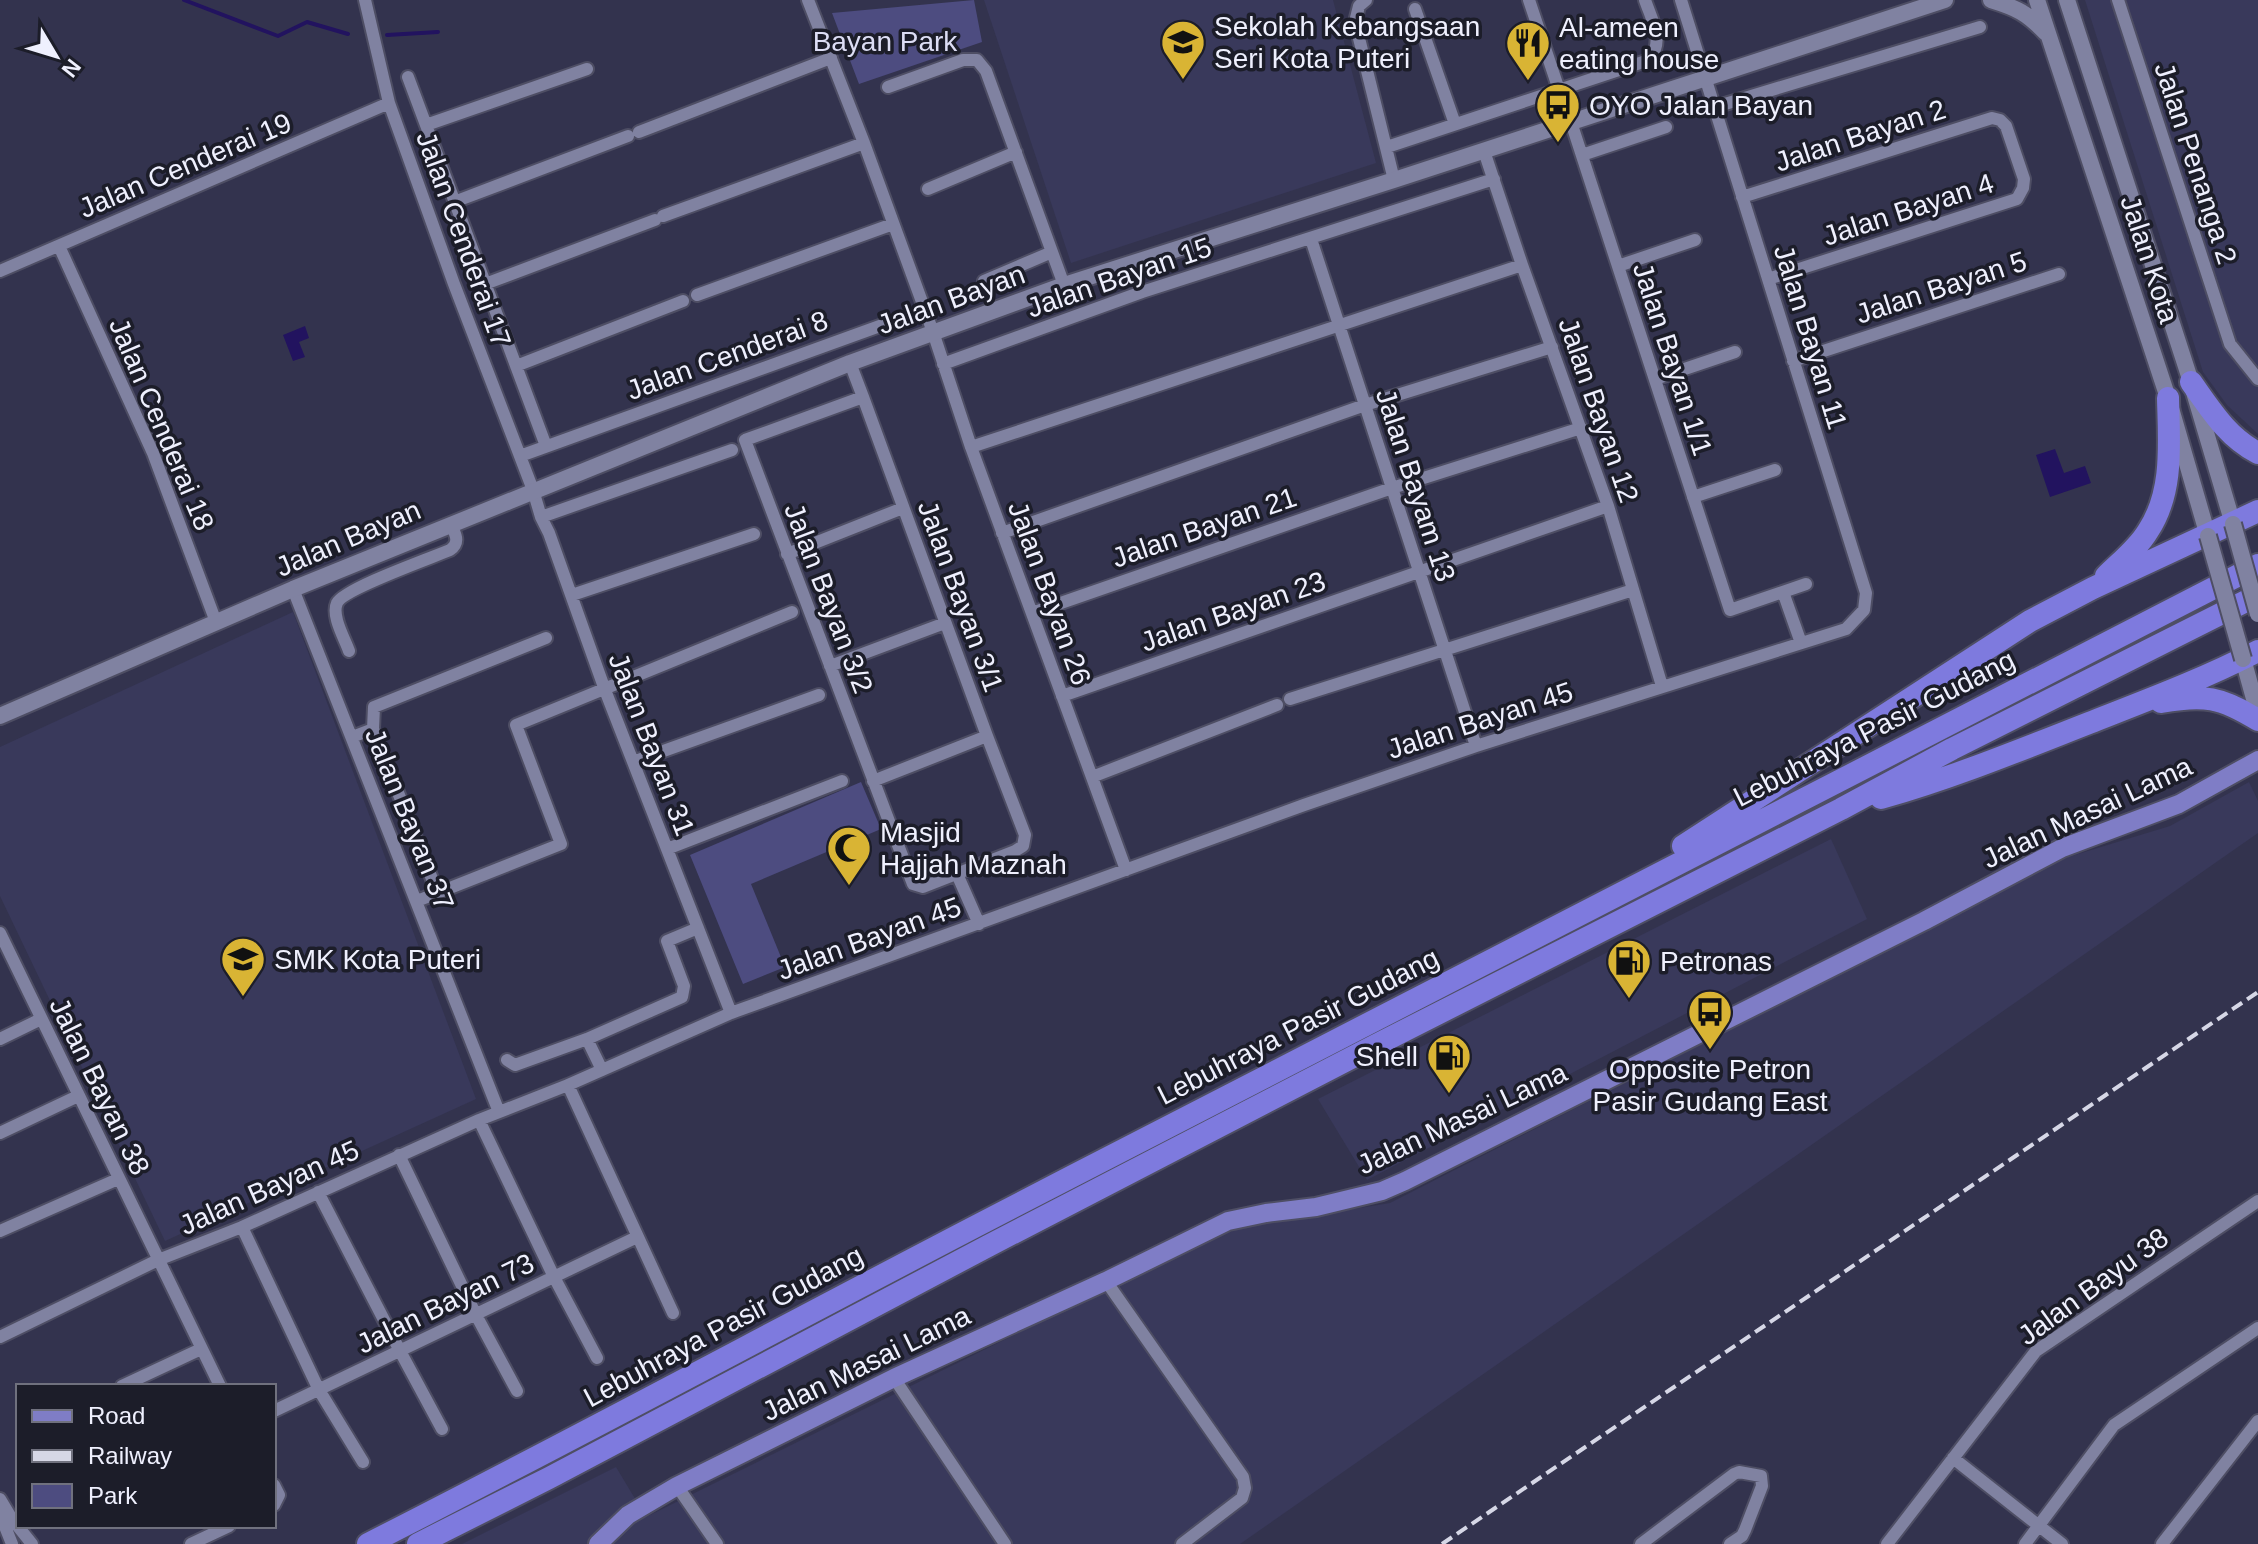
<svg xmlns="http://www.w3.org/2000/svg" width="2258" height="1544" font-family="Helvetica,sans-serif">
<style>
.built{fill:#39395b}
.green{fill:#4d4c80}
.water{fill:#22135f}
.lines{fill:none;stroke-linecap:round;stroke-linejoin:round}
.stream{stroke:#22135f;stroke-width:4}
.street-casing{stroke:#4e4e64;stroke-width:16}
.secondary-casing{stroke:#4e4e64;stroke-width:20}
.primary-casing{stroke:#4e4e64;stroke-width:22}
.highway-casing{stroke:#4e4e64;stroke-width:26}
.street{stroke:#8082a1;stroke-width:12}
.secondary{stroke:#8082a1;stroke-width:16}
.primary{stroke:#7f7dc6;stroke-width:18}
.highway{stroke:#7e7ade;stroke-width:22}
.rail{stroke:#d6d7e6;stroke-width:4;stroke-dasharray:12 6;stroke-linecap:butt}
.secondary-bridge-casing{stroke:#4e4e64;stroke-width:20;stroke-linecap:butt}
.secondary-bridge{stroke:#8082a1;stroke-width:16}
.labels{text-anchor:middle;stroke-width:7;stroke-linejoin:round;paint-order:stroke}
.poi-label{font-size:28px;fill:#eff0fe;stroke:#1c1d29;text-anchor:start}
.park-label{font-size:28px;fill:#dddef5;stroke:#1c1d29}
.street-label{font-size:28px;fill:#eff0fe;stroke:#1c1d29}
</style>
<rect width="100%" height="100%" fill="#33334e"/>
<path class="built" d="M984,0H1333L1376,163L1071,263Z
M2085,0H2258V434L2227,405L2203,372Z
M293,612L476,1099L165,1241L0,896V747Z
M2249,782L2258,801V833L1240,1544H462L616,1467L646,1517L1208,1239L1248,1226L1390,1203L2068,857L2170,826Z
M1831,839L1867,919L1367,1180L1318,1099Z"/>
<path class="green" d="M974,0L982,42L859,84L832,13Z
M861,782L881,829L751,884L785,967L743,984L690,855Z"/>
<path class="water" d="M305,326L309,338L299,342L305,357L293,361L283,335Z
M2055,449L2064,473L2085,466L2091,483L2050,497L2036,455Z"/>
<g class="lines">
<path class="stream" d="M184,0L278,36L307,22L348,34
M387,35L438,32"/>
<g class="street-casing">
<path id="street" d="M365,0L389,103L454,284L533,490L541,517L549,533L605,690L731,1013
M808,0L864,143L933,332L971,447L1126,870
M1366,0L1359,6L1355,22L1394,180
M1529,0L1559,90
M2118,0L2230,344L2258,379
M1415,9L1455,124
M408,77L546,446
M888,87L963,60H977L986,71L1064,285
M1715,107L1980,27
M1571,122L1730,610L1806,584
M426,125L587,69
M639,132L831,58
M1387,147L1649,60C1665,41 1652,21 1645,0
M1484,151L1522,265L1608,506L1662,686
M1582,155L1666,127
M928,189L1016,152
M1742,197L1992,118L2000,120L2006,126L2024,179L2023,188L2017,199L1768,279
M454,202L628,136
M663,216L864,143
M1311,239L1476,746
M59,246L153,453L216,622
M1618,266L1695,240
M0,271L389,103
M984,281L1052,252
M485,284L655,220
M697,295L893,224
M1793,361L2059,274
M850,363L863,397L987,736L1025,835L1023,846L1015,851L923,887L913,884L893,832L745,440L863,397
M943,364L1142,292L1494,179
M516,366L683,301
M1655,379L1735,352
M971,447L1522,265
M520,456L924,310
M1693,497L1775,470
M541,517L732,450
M1002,533L1365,405L1552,347
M787,554L903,508
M293,589L499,1112
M1783,592L1801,643
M572,595L754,534
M1032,613L1392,488L1581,428
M349,651C345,639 331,616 337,603C343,589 431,558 450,550C461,542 455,534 451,524
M830,666L945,623
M1062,696L1608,506
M1290,699L1633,590
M373,729L374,707L546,638
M352,737L373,729L436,889
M633,762L819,695
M1092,777L1277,705
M873,781L987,736
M667,849L842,781
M957,874L979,924
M417,901L561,844L516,725L792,612
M0,933L220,1386
M0,1039L41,1019
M587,1039L602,1070
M507,1060L515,1065L587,1039L682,997L684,986L667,941L698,928
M568,1085L673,1313
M479,1120L554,1277L597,1358
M0,1133L78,1096
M399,1155L476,1315L517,1391
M318,1192L400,1351L442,1429
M242,1227L319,1390L363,1462
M0,1231L118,1179
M1106,1281L1243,1477L1245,1488L1242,1498L1182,1544
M0,1337L158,1260L242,1227L479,1120L568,1085L731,1013L1304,805L1476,746L1846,629L1864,610L1866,593L1681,0
M894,1378L1005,1544
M122,1386L201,1349
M274,1411L637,1237
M1953,1458L2062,1544
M274,1485L279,1495L274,1505
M677,1486L717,1544
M0,1499L12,1519L32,1544
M0,1514L12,1544
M191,1544L229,1526
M1641,1544L1734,1474L1739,1472L1761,1476L1762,1486L1745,1530L1742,1536L1730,1544
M1887,1544L2036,1351L2258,1201
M2025,1544L2114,1425L2258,1328
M2162,1544L2258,1421"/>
</g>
<g class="secondary-casing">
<path id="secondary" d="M1991,0C2017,8 2027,13 2046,33
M2037,0L2168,398L2208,536
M2067,0L2191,382L2233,524
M2243,659L2258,713
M0,716L293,589L850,363L1064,285L1394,180L1945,0"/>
</g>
<g class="primary-casing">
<path id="primary" d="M598,1544L628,1515L677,1486L894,1378L1106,1281L1228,1221L1266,1213L1316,1207L1382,1191L1405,1181L1924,921L2062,848L2179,804L2258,760"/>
</g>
<g class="highway-casing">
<path id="highway" d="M2191,382C2211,410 2227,437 2258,453
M2106,576C2120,562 2138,548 2148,531C2174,492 2169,443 2168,398
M2161,702C2204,694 2221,697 2258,720
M1881,798C1952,778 2020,750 2089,723C2145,701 2204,679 2258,651
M1683,846L2030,621L2093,588L2258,511
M368,1544C575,1439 778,1329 984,1222C1408,1002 1833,784 2258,565
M418,1544L549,1478L988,1246L1376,1045L1841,809L1952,749L2258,595"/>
</g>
<use href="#street" class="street"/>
<use href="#secondary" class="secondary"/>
<use href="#primary" class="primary"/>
<use href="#highway" class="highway"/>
<path class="rail" d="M1442,1544L2258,992"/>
<g class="secondary-bridge-casing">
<path id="secondary-bridge" d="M2233,524L2258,614
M2208,536L2243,659"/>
</g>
<use href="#secondary-bridge" class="secondary-bridge"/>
</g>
<defs>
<g id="school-pin" transform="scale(2.3)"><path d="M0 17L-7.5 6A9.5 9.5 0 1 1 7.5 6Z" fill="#d9b434" stroke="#1c1d29"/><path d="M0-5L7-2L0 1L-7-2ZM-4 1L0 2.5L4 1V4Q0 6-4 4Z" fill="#111"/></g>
<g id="restaurant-pin" transform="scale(2.3)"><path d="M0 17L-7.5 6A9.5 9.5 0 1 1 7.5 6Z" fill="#d9b434" stroke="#1c1d29"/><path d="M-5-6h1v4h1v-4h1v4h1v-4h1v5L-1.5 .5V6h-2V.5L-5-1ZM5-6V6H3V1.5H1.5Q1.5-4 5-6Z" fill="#111"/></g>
<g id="bus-pin" transform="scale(2.3)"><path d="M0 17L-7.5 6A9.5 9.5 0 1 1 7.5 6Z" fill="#d9b434" stroke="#1c1d29"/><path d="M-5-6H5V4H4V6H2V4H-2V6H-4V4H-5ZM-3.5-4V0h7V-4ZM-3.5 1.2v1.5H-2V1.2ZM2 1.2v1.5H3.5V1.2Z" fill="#111"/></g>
<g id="mosque-pin" transform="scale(2.3)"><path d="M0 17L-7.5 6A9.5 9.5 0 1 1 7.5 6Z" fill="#d9b434" stroke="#1c1d29"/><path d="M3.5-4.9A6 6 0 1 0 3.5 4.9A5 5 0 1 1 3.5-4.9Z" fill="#111"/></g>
<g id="fuel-pin" transform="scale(2.3)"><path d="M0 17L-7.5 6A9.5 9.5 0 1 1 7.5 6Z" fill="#d9b434" stroke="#1c1d29"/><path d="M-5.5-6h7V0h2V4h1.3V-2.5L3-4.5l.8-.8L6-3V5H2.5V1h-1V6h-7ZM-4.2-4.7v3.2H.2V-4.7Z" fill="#111"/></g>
</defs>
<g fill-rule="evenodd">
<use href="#school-pin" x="1183" y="42"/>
<use href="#restaurant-pin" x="1528" y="43"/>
<use href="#bus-pin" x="1558" y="105"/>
<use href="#mosque-pin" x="849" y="848"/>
<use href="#school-pin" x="243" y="959"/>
<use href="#fuel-pin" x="1629" y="961"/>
<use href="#bus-pin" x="1710" y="1012"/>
<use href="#fuel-pin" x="1449" y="1056"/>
</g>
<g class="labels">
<g class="poi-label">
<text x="1214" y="36">Sekolah Kebangsaan<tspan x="1214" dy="32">Seri Kota Puteri</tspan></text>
<text x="1559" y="37">Al-ameen<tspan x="1559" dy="32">eating house</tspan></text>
<text x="1589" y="115">OYO Jalan Bayan</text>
<text x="880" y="842">Masjid<tspan x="880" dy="32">Hajjah Maznah</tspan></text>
<text x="274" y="969">SMK Kota Puteri</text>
<text x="1660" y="971">Petronas</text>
<text x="1418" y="1066" text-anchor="end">Shell</text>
<text x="1710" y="1079" text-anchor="middle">Opposite Petron<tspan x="1710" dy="32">Pasir Gudang East</tspan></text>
</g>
<g class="park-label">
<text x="885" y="51">Bayan Park</text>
</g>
<g class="street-label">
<text transform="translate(1860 135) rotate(-18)" y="10">Jalan Bayan 2</text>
<text transform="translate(2196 163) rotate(72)" y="10">Jalan Penanga 2</text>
<text transform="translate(185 165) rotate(-23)" y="10">Jalan Cenderai 19</text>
<text transform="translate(1908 209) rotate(-18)" y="10">Jalan Bayan 4</text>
<text transform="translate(464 239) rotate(70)" y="10">Jalan Cenderai 17</text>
<text transform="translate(2150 259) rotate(72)" y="10">Jalan Kota</text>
<text transform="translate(1119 277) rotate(-19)" y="10">Jalan Bayan 15</text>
<text transform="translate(1941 287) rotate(-18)" y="10">Jalan Bayan 5</text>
<text transform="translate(951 299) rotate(-20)" y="10">Jalan Bayan</text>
<text transform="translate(1811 337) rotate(73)" y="10">Jalan Bayan 11</text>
<text transform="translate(727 355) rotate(-20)" y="10">Jalan Cenderai 8</text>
<text transform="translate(1673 359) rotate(72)" y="10">Jalan Bayan 1/1</text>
<text transform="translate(1599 410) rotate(71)" y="10">Jalan Bayan 12</text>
<text transform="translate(162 424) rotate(67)" y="10">Jalan Cenderai 18</text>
<text transform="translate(1416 485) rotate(72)" y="10">Jalan Bayam 13</text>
<text transform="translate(1204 527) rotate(-19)" y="10">Jalan Bayan 21</text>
<text transform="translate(348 538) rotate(-23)" y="10">Jalan Bayan</text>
<text transform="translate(1050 593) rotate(70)" y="10">Jalan Bayan 26</text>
<text transform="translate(961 596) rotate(70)" y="10">Jalan Bayan 3/1</text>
<text transform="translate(829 598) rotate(69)" y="10">Jalan Bayan 3/2</text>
<text transform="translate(1233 611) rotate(-19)" y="10">Jalan Bayan 23</text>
<text transform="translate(1480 720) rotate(-18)" y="10">Jalan Bayan 45</text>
<text transform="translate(1874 728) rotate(-27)" y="10">Lebuhraya Pasir Gudang</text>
<text transform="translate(652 744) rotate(69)" y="10">Jalan Bayan 31</text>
<text transform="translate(2087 812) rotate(-25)" y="10">Jalan Masai Lama</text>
<text transform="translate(410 819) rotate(68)" y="10">Jalan Bayan 37</text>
<text transform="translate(869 938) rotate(-20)" y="10">Jalan Bayan 45</text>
<text transform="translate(1298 1026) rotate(-27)" y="10">Lebuhraya Pasir Gudang</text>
<text transform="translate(100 1086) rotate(64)" y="10">Jalan Bayan 38</text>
<text transform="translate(1462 1118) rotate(-25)" y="10">Jalan Masai Lama</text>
<text transform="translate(269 1187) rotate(-24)" y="10">Jalan Bayan 45</text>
<text transform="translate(2093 1286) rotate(-36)" y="10">Jalan Bayu 38</text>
<text transform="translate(445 1303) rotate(-26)" y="10">Jalan Bayan 73</text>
<text transform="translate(723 1326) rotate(-28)" y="10">Lebuhraya Pasir Gudang</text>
<text transform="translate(866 1363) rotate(-26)" y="10">Jalan Masai Lama</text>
</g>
</g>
<rect x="16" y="1384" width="260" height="144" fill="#1c1d29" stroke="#70717e" stroke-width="2"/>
<rect x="32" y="1410" width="40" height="12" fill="#7f7dc6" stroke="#70717e" stroke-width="2"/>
<text x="88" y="1424" font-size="24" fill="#eff0fe">Road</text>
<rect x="32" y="1450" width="40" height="12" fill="#d6d7e6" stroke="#70717e" stroke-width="2"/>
<text x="88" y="1464" font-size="24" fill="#eff0fe">Railway</text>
<rect x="32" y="1484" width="40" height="24" fill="#4d4c80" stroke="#70717e" stroke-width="2"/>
<text x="88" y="1504" font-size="24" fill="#eff0fe">Park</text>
<g transform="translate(56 56) rotate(128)" stroke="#1c1d29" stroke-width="6" paint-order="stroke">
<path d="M0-6L14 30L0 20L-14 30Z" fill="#eff0fe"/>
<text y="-12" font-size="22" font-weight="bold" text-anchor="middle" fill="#eff0fe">N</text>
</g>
</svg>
